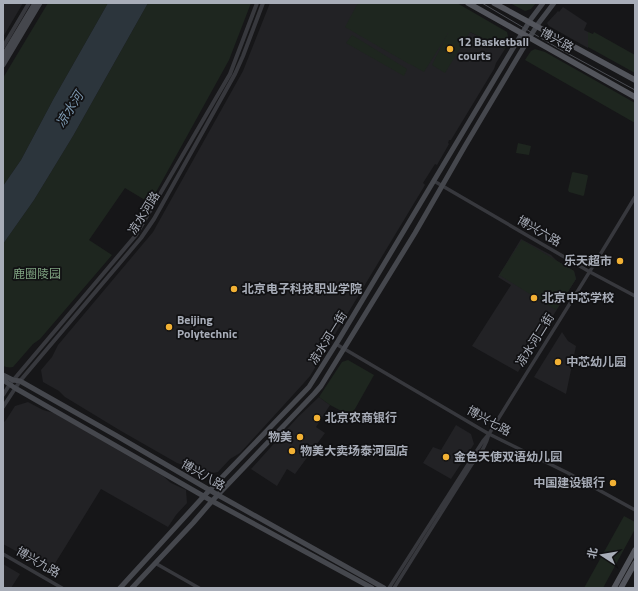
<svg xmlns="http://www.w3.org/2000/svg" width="638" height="591" font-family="'Titillium Web','Noto Sans SC',sans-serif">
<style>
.built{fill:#222225}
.green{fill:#1e261f}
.water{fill:#2c353c}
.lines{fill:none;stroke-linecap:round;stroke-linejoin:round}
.minor{stroke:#37383d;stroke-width:3.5}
.tertiary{stroke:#37383d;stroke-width:4}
.secondary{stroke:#45474d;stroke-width:5}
.primary{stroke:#53555c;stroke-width:5.5}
.tram{stroke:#4a4c52;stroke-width:1}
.poi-dot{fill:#f2b134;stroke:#111113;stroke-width:1.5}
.labels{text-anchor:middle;stroke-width:3.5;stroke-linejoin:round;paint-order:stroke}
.street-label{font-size:12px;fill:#a8adb8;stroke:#111113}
.poi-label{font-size:12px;font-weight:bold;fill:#a8adb8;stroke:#111113;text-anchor:start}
.park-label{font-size:12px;fill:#7fa381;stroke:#111113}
.water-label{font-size:13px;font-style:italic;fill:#7f9bb3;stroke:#111113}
</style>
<rect width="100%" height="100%" fill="#161618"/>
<path class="built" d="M3,3H23L3,37Z
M270,3H421L470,32L505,49L496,63L494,69L451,140H449L448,143L449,144L437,165L435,164L423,183L425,185L310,376L303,384L240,453L230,459L218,472L201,475L186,466L177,463L121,431L65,397L59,391L43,382L41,370L52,357L58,345L153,232L243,71Z
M563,7L587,23L584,30L588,32V48L549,26L547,23L558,11L559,12Z
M521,239L551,255L557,261L574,271L576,279L518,372L472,346L511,285L498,277Z
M562,332L568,341L576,346L566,394L534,377Z
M319,397L330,405L316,427L325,433L295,474L287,469L277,486L251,469L298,417Z
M28,402L43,410L54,413L163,476L171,483L186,490L187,503L176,515L168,527L101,489L51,570L3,544V423L6,420L15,406Z
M456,425L471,434L474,444L451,479L423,463L433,447L441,450Z
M3,564L20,574L11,588H3Z"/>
<path class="green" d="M48,3H108L54,98L21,160L3,186V78Z
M148,3H251L229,60L150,203L125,188L89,240L112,255L40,339L33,344L13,367C9,368 6,367 3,366V244L34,200L73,136Z
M358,3H457L507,32L509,41L505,49L470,32L445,73L432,65L448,33H447V35L424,72L410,64H409L345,27Z
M510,3H536L531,9L525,11Z
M588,32L593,34L594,32L635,55V73L588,47Z
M352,35L407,69L404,76L346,43Z
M535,49L545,52L635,103V123L525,60L531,51Z
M518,143L531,146L529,155L516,153Z
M573,172L587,175L588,176L584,195L583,196L569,192L568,190L572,173Z
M522,240L574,271L576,279L556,310L499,275Z
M348,360L374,375L351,416L330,405L319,397L342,362Z
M624,516L635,522V529L603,588H584Z"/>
<path class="water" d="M108,3H148L73,136L34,200L3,244V186L21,160L54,98Z"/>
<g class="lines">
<path class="minor" d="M434,181L590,272L635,296
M336,344L489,434L568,473L635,510
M3,554L62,588
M155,563L199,588
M389,588L483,441L489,434C538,354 588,276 635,197
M394,588L472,464C480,455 486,446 489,434"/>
<path class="tertiary" d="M3,47L29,3
M3,395L10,384L136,235L230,74L257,3
M3,407L20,381L141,238L154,219L235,74L243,56L263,3"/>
<path class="secondary" d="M3,56L35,3
M3,65L40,3
M3,375L13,380L20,381L117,436L218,495L384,588
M3,380L15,388L212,501L372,588
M120,588L204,496L309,387L338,341L521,35L531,19L543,3
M132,588L193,523L212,501L314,394L321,386L415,233L465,146L528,40L538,24L554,3"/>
<path class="primary" d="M468,3L635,97
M494,3L635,80
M614,588L635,550
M621,588L635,563"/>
<path class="tram" d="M482,3L556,47L635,90"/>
</g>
<g class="poi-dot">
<circle cx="450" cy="49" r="4"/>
<circle cx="620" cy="261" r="4"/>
<circle cx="234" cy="289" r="4"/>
<circle cx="534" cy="298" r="4"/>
<circle cx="169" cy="327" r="4"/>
<circle cx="558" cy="362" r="4"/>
<circle cx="317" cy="418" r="4"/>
<circle cx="300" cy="437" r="4"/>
<circle cx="292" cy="451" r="4"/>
<circle cx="446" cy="457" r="4"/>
<circle cx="613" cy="483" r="4"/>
</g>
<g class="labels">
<g class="street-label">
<text transform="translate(557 40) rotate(29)" y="4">博兴路</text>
<text transform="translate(144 213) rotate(-58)" y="4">凉水河路</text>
<text transform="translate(539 231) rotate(30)" y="4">博兴六路</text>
<text transform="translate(328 338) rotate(-58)" y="4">凉水河一街</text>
<text transform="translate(535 340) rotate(-58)" y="4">凉水河二街</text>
<text transform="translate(489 421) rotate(29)" y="4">博兴七路</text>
<text transform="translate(203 475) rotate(30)" y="4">博兴八路</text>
<text transform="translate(38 562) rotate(30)" y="4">博兴九路</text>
</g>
<g class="poi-label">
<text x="458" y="46">12 Basketball<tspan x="458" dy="14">courts</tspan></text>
<text x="612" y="265" text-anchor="end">乐天超市</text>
<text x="242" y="293">北京电子科技职业学院</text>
<text x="542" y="302">北京中芯学校</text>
<text x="177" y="324">Beijing<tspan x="177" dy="14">Polytechnic</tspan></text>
<text x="566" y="366">中芯幼儿园</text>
<text x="325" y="422">北京农商银行</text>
<text x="292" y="441" text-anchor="end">物美</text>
<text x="300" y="455">物美大卖场泰河园店</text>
<text x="454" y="461">金色天使双语幼儿园</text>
<text x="605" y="487" text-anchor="end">中国建设银行</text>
</g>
<g class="park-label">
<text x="37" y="278">鹿圈陵园</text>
</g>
<g class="water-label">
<text transform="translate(69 109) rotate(-58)" y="5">凉水河</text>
</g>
</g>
<rect width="638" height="591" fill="none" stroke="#a8adb8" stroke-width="8"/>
<g transform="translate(602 555) rotate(282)" stroke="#111113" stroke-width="3" paint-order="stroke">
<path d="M0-3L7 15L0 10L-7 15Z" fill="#a8adb8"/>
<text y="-6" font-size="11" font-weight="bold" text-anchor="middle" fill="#a8adb8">北</text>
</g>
</svg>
